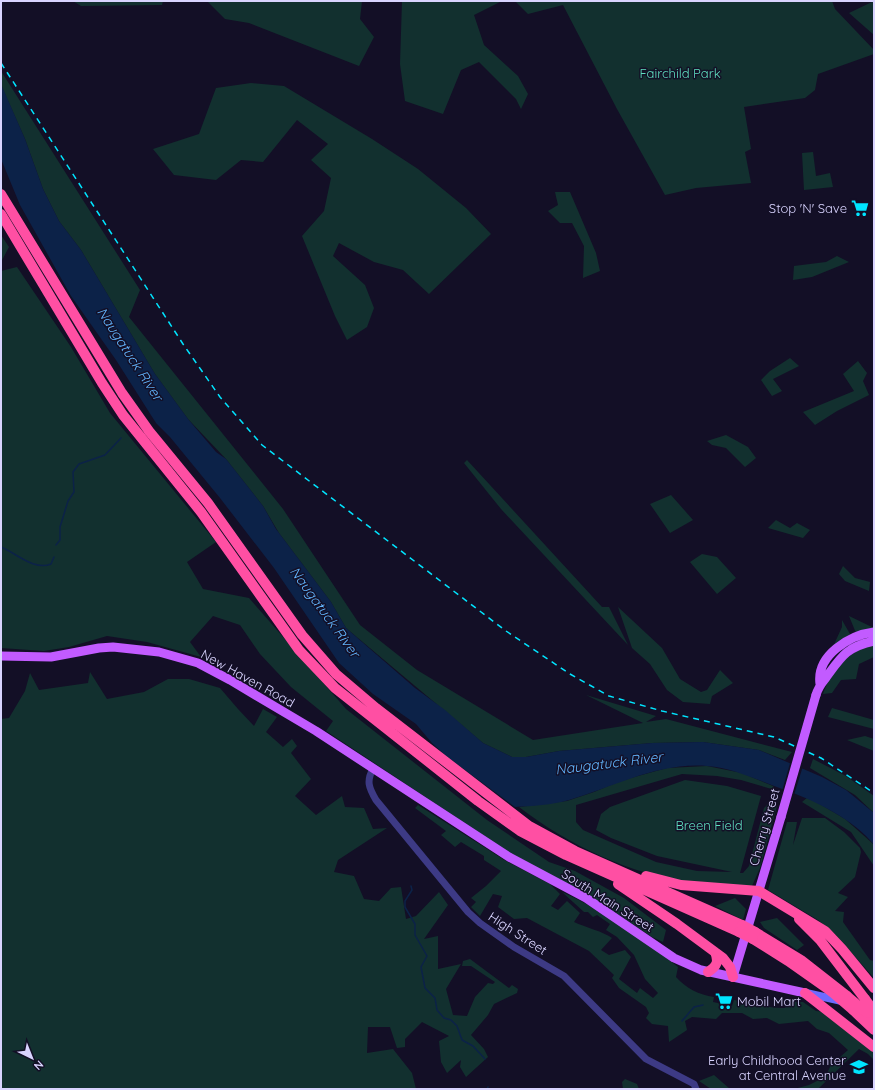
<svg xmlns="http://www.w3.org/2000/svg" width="875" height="1090" font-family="Quicksand,sans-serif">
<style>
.green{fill:#12302f}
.water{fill:#0c2248}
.pier{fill:#130f26}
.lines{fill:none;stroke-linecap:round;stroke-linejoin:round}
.stream{stroke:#0c2248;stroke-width:1.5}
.tertiary{stroke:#3d3a85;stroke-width:7}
.secondary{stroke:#6f6bff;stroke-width:8}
.primary{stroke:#c25bff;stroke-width:9}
.motorway{stroke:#ff4fa3;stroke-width:10}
.rail{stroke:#00e5ff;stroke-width:1.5;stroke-dasharray:6 5;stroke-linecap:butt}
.primary-bridge{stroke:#c25bff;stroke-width:9}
.motorway-bridge{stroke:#ff4fa3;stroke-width:10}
.labels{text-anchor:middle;stroke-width:3;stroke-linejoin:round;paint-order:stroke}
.park-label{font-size:13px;fill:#5fe0c0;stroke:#130f26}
.poi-label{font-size:13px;fill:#d9d4ff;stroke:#130f26;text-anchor:end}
.street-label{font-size:13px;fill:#d9d4ff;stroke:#130f26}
.water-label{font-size:14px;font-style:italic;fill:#62b6ff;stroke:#130f26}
</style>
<rect width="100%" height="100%" fill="#130f26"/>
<path class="green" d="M73,1H163L162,5L81,6Z
M207,1H362L360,19L374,37L359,66L249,23L225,19Z
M402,1H502L474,15L484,45L518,76L528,94L521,109L516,99L479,62L461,70L443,114L405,101L400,64Z
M515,1H832L835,9L874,50V54L818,74L815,90L805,98L744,107L751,149L745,152L751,183L696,188L665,195L617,109L563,5L528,14Z
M874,1V35L849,13Z
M1,71L140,290L129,317L283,509L360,625L417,670L533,740L643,723L586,695L656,716L646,722L666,719L792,752L785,760L759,750L703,742L652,743L559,751L526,757H512L483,743L346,628L331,602L279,533L263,506L226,459L188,419L155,374L81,250L59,221L43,189L25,139L1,85Z
M251,83L284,86L372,139L418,169L466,208L491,234L429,294L403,270L374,262L339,243L333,256L365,285L374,308L367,327L347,340L335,316L302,236L324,211L331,178L311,160L328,144L297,120L263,162L241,160L216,180L174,175L153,149L199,134L216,88Z
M813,152L816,176L830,173L833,187L804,190L802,153Z
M555,192H570L596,253L600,271L583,278L584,246L572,223H560L548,211L558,205Z
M1,235L9,247L1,262Z
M837,256L849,262L812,277L793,280L794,266L826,262Z
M17,267L71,347L110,413L216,542L187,562L203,589L249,598L346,709L487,820L549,862L575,871L624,898L666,930L663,942L652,937L600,902L510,853L326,731L333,721L291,687L260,654L240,625L213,616L190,642L201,657L147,642L107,636L69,647L44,651L1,648V271Z
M790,358L799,366L773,379L782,391L772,396L761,380L770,371Z
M858,361L867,373L863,381L869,395L837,411L815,425L803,412L854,391L843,374Z
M726,435L748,447L756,458L745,467L726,448L712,445L707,441Z
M467,460L602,607H609L628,645L501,509L464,463Z
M671,495L693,520L670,533L650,504Z
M776,520L790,528L797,523L810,530L803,538L768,528Z
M702,554L717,557L736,578L717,594L690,562Z
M843,566L855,578L870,582L869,591L845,581L839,574Z
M618,607L662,648L680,679L701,692L707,690L720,670L733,683L712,696L710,704L683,702L667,690L650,664L632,648Z
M849,616L874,628V629L856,633Z
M842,620L850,634L849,637L831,651L842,627Z
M874,644V657L859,664L856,679L841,680L832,693L823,694C831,670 849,651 874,644Z
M90,672L107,699L144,692L168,679H189L220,688L238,709L254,726L263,709L277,717L266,732L283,747L292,739L297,746L291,753L311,779L295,796L316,815L342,796L345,807L364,808L373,829L387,828L338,860L334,872L354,876L364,899L379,901L391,888L401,887L406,919L416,916L439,892L448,905L424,939L438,936V969L461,964L446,989L453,1015L467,1016L475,997L488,983L493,984L495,982L471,966H462L463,961L470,959L509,988L512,985L518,989L517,993L494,1004L488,1015L471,1035L484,1049L488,1057L466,1077L460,1067L461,1060L447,1073L441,1062L439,1041L449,1036L422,1022L405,1039V1047L397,1048L390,1027H368L367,1053L393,1049L412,1073L416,1089H1V719L9,718L25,691L30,673L39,690L88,683Z
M832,708L874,720V729L828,717Z
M865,736L874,739V751L847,740Z
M813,759L846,776L874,796V813L855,795L810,768Z
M707,766L742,773L773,786L775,790L741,780L717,776L682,774L576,805V822L583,830L656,862L697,871L732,872L657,856L611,838L596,830L601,814L610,807L685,780L727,786L761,796L740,873H743L749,866L764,808L769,803L777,806L760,868L752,886C732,885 713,885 694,883C631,875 568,845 519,807L567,801L594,792L620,781L667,768Z
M808,797L845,819L871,842L874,845V866L851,832L802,802Z
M418,805L506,861L550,884L560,894L551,906L558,910L567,901L580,913L574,922C585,927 604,932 612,938L601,950L609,955L625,950L631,957L619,979L637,993L640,988L653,998L658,993L645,979L634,955L617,937L606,930L610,924L597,915L593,917L588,912H584L562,892C603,910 643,939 678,967L676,977C686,988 699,995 714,997L713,1002L732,1006L734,1000C752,1002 768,1009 785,1008L789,1002H803L816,1011L824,1012L874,1051V1060L868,1054L859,1049L818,1089H794L809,1085L825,1077L831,1065L848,1050L829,1033L817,1029L808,1021L779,1024L767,1018L753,1019L742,1013H722L716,1019L692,1017L685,1021L687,1030L669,1042L668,1026L652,1024L646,1018L649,1013L646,1007L619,988L612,978L614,975L589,951L527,918L514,919L498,907L502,896L493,894L480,916L471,907L476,902L471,898L486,886L501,871L484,860V856L461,842L455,847L441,835L446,831L415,808Z
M802,818H825L844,832L860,848L861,852L855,877L838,893L848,897L835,911L844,912L843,922L870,960L874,961V978L836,935L818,920L768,890L787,822H797L793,845Z
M735,898L746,909L743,920L715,906Z
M777,918L804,945L797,950L764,928L760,922Z
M714,1075L730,1089H711L699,1081Z
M625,1079L637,1084L639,1089H623L622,1082Z"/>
<path class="water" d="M1,84L25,139L43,189L59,221L81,250L155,374L188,419L216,452L226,459L263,506L276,529L331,602L346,628L415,688L445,710L483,743L512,757H526L559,751L652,743L703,742L759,750L822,777L846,790L874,813V845C855,820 814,800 785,790C759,781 734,768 707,766C658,762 614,787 569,800C552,805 532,806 515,807L446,756L432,743L416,724L373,694L339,663L274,568L220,498L170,437L156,423L116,360L71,296L20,205L1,159Z"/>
<path class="pier" d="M791,760L803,766L794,795L782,791Z"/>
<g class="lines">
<path class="stream" d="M56,545L60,540V527L68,501L74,492L73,472L79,464L105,455L121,438
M1,547C16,553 34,571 51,564L54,557
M411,886L412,890L405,901V907L415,924V935L427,956L421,967L425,988L435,998L437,1010L444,1018L451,1020L457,1026L462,1040L473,1046L485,1059
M682,1021L694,1007L703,1005
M487,1089L488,1087"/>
<path class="tertiary" d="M373,769C366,781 369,788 376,800L468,912L480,923L514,947L564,976L646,1059L694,1084L696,1089"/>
<path class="secondary" d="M806,993L842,1001"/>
<path class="primary" d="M1,656L51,657L99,648L113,647L159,652L198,663L230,680L316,731L509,857L586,898L674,958L701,970L805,993
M820,684C816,655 850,635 874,632
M816,695C818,688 821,684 825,679C841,657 846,647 874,641
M733,977L781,817"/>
<path class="motorway" d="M1,194L122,393L149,431L208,503L302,635L336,674L376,708L529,826L575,851L742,925
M1,214L102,383L123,415L201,512L299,650L335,688L478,801L520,831L566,855L739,932
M646,876L681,885L759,891L825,931L842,949L874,988
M618,884L677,924L723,958L730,967L733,977
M799,919L820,940L865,999
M755,932L801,960L847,996
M753,939L788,961L832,992
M708,972C717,966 719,962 715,952
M805,993L874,1047
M853,1010L874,1030
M867,1013L874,1020"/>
<path class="rail" d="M1,63L183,344L220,397L262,445L506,631L570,674L609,696L662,711L774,737L821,758L874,793"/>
<path class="primary-bridge" d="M781,817L816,695"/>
<path class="motorway-bridge" d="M742,925L755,932
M739,932L753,939
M832,992L853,1010
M847,996L867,1013
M865,999L874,1011"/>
</g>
<defs>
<g id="supermarket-bare" transform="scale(1.38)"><path d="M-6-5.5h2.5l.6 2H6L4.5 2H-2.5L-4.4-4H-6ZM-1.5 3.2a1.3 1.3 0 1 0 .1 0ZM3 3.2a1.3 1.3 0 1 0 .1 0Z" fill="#00e5ff" stroke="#130f26" stroke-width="2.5" paint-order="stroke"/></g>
<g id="school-bare" transform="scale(1.38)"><path d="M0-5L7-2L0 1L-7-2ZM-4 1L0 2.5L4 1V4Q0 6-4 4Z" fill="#00e5ff" stroke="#130f26" stroke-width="2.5" paint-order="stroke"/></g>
</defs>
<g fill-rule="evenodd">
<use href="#supermarket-bare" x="860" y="208"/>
<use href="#supermarket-bare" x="724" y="1001"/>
<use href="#school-bare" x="859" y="1067"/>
</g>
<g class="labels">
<g class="park-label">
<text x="680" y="78">Fairchild Park</text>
<text x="709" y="830">Breen Field</text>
</g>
<g class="poi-label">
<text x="847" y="213">Stop 'N' Save</text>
<text x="737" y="1006" text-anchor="start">Mobil Mart</text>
<text x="846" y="1065">Early Childhood Center<tspan x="846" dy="15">at Central Avenue</tspan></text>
</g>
<g class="street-label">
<text transform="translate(248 678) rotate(29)" y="5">New Haven Road</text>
<text transform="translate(764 827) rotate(-74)" y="5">Cherry Street</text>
<text transform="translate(608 900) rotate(32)" y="5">South Main Street</text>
<text transform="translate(518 933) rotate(33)" y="5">High Street</text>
</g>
<g class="water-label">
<text transform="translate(130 354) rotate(57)" y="5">Naugatuck River</text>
<text transform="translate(325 612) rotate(54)" y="5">Naugatuck River</text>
<text transform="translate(609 763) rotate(-7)" y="5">Naugatuck River</text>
</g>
</g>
<rect width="875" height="1090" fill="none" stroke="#d9d4ff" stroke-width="4"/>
<g transform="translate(32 1058) rotate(137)" stroke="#130f26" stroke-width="3" paint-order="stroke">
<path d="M0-3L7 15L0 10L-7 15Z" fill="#d9d4ff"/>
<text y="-6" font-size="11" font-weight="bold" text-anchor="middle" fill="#d9d4ff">N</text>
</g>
</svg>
